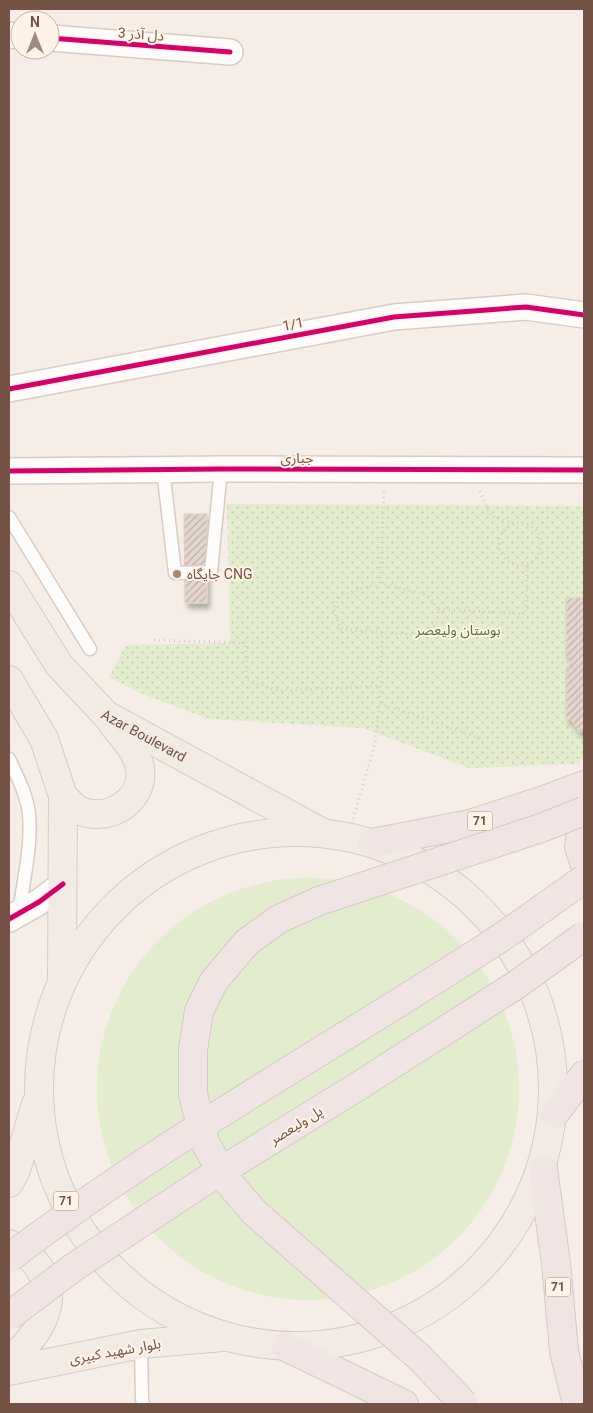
<svg xmlns="http://www.w3.org/2000/svg" width="593" height="1413" font-family="Roboto,'Noto Sans Arabic',sans-serif">
<style>
.grass{fill:#e3eccf}
.park{fill:url(#park-dots)}
.building{fill:url(#building-hatch);stroke:#dfd0c8;filter:url(#shadow)}
.lines{fill:none;stroke-linecap:round;stroke-linejoin:round}
.lane-casing{stroke:#d7cbc4;stroke-width:15}
.street-casing{stroke:#d7cbc4;stroke-width:28}
.primary-casing{stroke:#d5c9c3;stroke-width:30}
.highway-casing{stroke:#d5c9c3;stroke-width:30}
.path{stroke:#d7ccc8;stroke-width:3;stroke-dasharray:1 4;stroke-linecap:butt}
.lane{stroke:#fefcfb;stroke-width:12}
.street{stroke:#fefcfb;stroke-width:25}
.primary{stroke:#f2ebe3;stroke-width:28}
.highway{stroke:#f0e5e2;stroke-width:28}
.highway-bridge-casing{stroke:#d5c9c3;stroke-width:30;stroke-linecap:butt}
.highway-bridge{stroke:#f0e5e2;stroke-width:28}
.cycleway-casing{stroke:#fff3e6;stroke-width:8}
.cycleway{stroke:#d6006c;stroke-width:5}
.poi-dot{fill:#a2897e;stroke:#fff3e6;stroke-width:2}
.labels{text-anchor:middle;stroke-width:4;stroke-linejoin:round;paint-order:stroke}
.shield{fill:#fff3e6;stroke:#9e8276;stroke-width:1}
.shield-label{font-size:12px;font-weight:bold;fill:#745246}
.street-label{font-size:14px;fill:#745246;stroke:#fff3e6}
.poi-label{font-size:14px;fill:#745246;stroke:#fff3e6;text-anchor:start}
.park-label{font-size:14px;fill:#52753b;stroke:#fff3e6}
</style>
<defs>
<pattern id="park-dots" width="8" height="8" patternUnits="userSpaceOnUse" patternTransform="scale(1.25)"><rect width="8" height="8" fill="#e3eccf"/><path d="M2 2h.1M6 6h.1" fill="none" stroke="#c6ccb3" stroke-width="1.8" stroke-linecap="round"/></pattern>
<pattern id="building-hatch" width="6" height="6" patternUnits="userSpaceOnUse" patternTransform="scale(1.25)"><rect width="6" height="6" fill="#e3d6cd"/><path d="M-1 1l2-2M0 6l6-6M5 7l2-2" fill="none" stroke="#bdb0a8"/></pattern>
<filter id="shadow"><feDropShadow dx="3" dy="5.5" stdDeviation="2.5" flood-color="#0004"/></filter>
</defs>
<rect width="100%" height="100%" fill="#f6eee6"/>
<path class="grass" d="M97 1089a211 211 0 1 1 422 0a211 211 0 1 1-422 0Z"/>
<path class="park" d="M227,504L584,506V758L577,764L469,768L362,728L209,719L142,694L109,677L126,645L230,643Z"/>
<path class="building" d="M184,514H207V603H185Z
M566,598H584V730L580,733L570,719H566V669H569V657H566Z"/>
<g class="lines">
<g class="lane-casing">
<path id="lane" d="M163,469L175,573L211,572L221,469
M9,517L90,649
M9,759C17,776 27,795 29,814C32,847 23,881 19,914
M141,1344L142,1399L143,1404"/>
</g>
<g class="street-casing">
<path id="street" d="M9,35L20,36
M50,38L230,52
M9,389L394,317L526,307L584,315
M9,471L221,469L584,470
M9,919L39,902L63,884"/>
</g>
<g class="primary-casing">
<g id="primary">
<path id="s1" d="M9,585L59,665L106,715L323,833"/>
<path d="M9,680L44,739L63,796L62,979"/>
<path d="M63,796C67,800 72,806 77,809C105,825 145,802 140,768C137,751 122,736 112,723"/>
<circle cx="296" cy="1089" r="257"/>
<path d="M9,1183L16,1170L36,1104"/>
<path d="M9,1244C38,1255 56,1286 44,1316C38,1334 21,1349 9,1363"/>
<path d="M9,1371L141,1344L222,1337"/>
</g>
</g>
<g class="highway-casing">
<path id="highway" d="M584,808L579,847L584,862
M372,843L470,824L541,801L584,785
M554,1114L584,1075
M543,1169L556,1263L564,1351L577,1404
M286,1347L404,1404"/>
</g>
<path class="path" d="M480,491L490,515L512,523
M499 544a21 21 0 1 1 42 0a21 21 0 1 1-42 0Z
M380,583L427,595L439,609L436,625L416,635L341,629L333,608L340,595Z
M380,583L384,492
M439,609L526,614L527,564
M154,640L246,643V679L278,691L381,686
M380,703L480,738
M349,833L374,747L380,703L382,632"/>
<use href="#lane" class="lane"/>
<use href="#street" class="street"/>
<use href="#primary" class="primary"/>
<use href="#highway" class="highway"/>
<g class="highway-bridge-casing">
<path id="highway-bridge" d="M9,1258C160,1143 328,1050 488,946C521,925 552,901 584,879
M9,1316L74,1267L200,1184L360,1085L516,985L584,936
M464,1404L419,1357L254,1212L223,1176L205,1142L193,1094V1050L199,1011L214,981L247,942L279,919L319,901L541,828L584,811"/>
</g>
<use href="#highway-bridge" class="highway-bridge"/>
<g class="cycleway-casing">
<path id="cycleway" d="M50,38L230,52
M9,389L394,317L526,307L584,315
M9,471L221,469L584,470
M9,919L39,902L63,884"/>
</g>
<use href="#cycleway" class="cycleway"/>
</g>
<circle class="poi-dot" cx="177" cy="574" r="5"/>
<g class="labels">
<g class="shield">
<rect x="467.5" y="811.5" width="25" height="19" rx="4"/>
<rect x="53.5" y="1191.5" width="25" height="19" rx="4"/>
<rect x="545.5" y="1277.5" width="25" height="19" rx="4"/>
</g>
<g class="shield-label">
<text x="480" y="825">71</text>
<text x="66" y="1205">71</text>
<text x="558" y="1291">71</text>
</g>
<g class="street-label">
<text transform="translate(141 34) rotate(4)" y="5">دل آذر 3</text>
<text transform="translate(293 324) rotate(-11)" y="5">1/1</text>
<text x="297" y="463">جباری</text>
<text dy="5" stroke="none"><textPath href="#s1" startOffset="206">Azar Boulevard</textPath></text>
<text transform="translate(296 1125) rotate(-32)" y="5">پل ولیعصر</text>
<text transform="translate(115 1351) rotate(-10)" y="5">بلوار شهید کبیری</text>
</g>
<g class="poi-label">
<text x="187" y="579">جایگاه CNG</text>
</g>
<g class="park-label">
<text x="458" y="635">بوستان ولیعصر</text>
</g>
</g>
<rect width="593" height="1413" fill="none" stroke="#745246" stroke-width="20"/>
<g transform="translate(35 35)"><circle r="24" fill="#fff3e6" stroke="#c7b3a6"/>
<path d="M0-4L9 19L0 12L-9 19Z" fill="#a2897e"/>
<text y="-8" font-size="14" font-weight="bold" text-anchor="middle" fill="#745246">N</text>
</g>
</svg>
